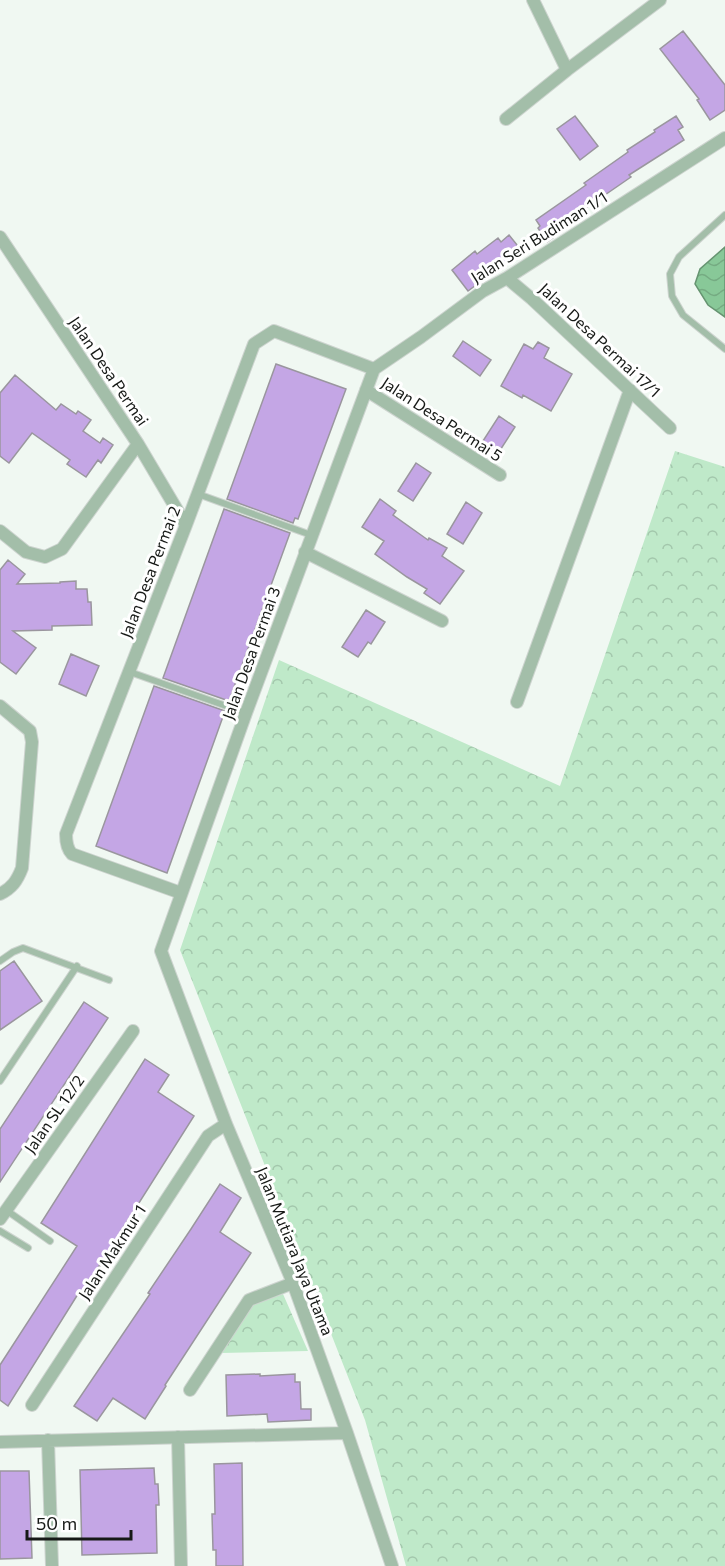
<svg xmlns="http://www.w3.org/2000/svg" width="725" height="1566" font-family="Commissioner,sans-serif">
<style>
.forest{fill:url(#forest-crowns)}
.water{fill:url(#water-waves);stroke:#669471;stroke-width:1.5}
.building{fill:#c4a6e5;stroke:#9a969e;stroke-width:1.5}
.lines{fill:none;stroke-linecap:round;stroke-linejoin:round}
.lane-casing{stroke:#cdd4cf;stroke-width:8}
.street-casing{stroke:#cdd4cf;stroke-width:14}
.lane{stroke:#a3bea9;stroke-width:6}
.street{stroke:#a3bea9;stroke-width:12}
.labels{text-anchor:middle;stroke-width:6;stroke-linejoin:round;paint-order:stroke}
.street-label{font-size:16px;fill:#161916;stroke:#fff}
</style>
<defs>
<pattern id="forest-crowns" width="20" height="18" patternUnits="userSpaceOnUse" patternTransform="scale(1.5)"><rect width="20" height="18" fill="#bfe9c9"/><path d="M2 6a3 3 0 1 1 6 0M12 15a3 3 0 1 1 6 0" fill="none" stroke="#a3c7ac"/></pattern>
<pattern id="water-waves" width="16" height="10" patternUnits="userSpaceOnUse" patternTransform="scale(1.5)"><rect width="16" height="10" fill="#88c898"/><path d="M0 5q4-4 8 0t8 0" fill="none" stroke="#75ab82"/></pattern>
</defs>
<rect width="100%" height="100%" fill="#f0f8f2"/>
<path class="forest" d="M675,451L725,467V1566H406L365,1420L180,950L279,660L560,786Z
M283,1294L308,1351L220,1353L252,1305Z"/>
<path class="water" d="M725,247V317L708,305L695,284L700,269Z"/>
<path class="building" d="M683,31L725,85V110L710,120L697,100L699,99L660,49Z
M575,116L598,146L580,160L557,129Z
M676,116L683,127L678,130L684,140L629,175L631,177L573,217L576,222L547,242L538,228L540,226L536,220L586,185L584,183L628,152L627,150L655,132L654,130Z
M509,235L522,251L468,291L452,270L475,251L477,254L498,238L501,242Z
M463,341L491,360L480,376L453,356Z
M538,342L549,348L544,358L572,374L551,411L523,395L522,398L501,386L524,344L533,349Z
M276,364L346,389L298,519L295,518L293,523L227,499Z
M15,375L56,410L61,404L76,414L78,411L91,420L83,431L100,443L103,438L113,445L101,463L98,460L86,477L67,464L70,460L32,433L9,463L0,456V393Z
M499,416L515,427L497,455L481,444Z
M416,463L431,473L413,501L398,491Z
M380,499L396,511L393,515L428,540L429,538L447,548L442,556L464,571L440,604L424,593L427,589L407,577L375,554L384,541L362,527Z
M466,502L482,513L463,544L447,534Z
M224,509L290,533L229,701L163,678Z
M8,560L25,574L17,584L60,583V582L76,581V589H87L88,602H91L92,625L52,626V630L13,631L36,648L16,674L0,662V570Z
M366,610L385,622L371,644L368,642L358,657L342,647Z
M71,654L99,666L86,696L59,684Z
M154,686L225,711L167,873L96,846Z
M14,961L42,1001L0,1030V971Z
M84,1002L108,1018L0,1182V1129Z
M145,1059L169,1075L158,1092L194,1116L99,1266H100L80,1296L78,1294L8,1406L0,1400V1365L77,1246L41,1223Z
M220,1184L241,1198L220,1232L251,1253L165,1385L166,1386L145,1419L113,1398L97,1421L74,1406L150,1294L148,1293L191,1229Z
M260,1374V1376L295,1374V1382H300L301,1409H311V1420L268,1422L267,1414L227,1416L226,1375Z
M242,1463L243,1566H216V1550H213L212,1514H215L214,1464Z
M154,1468L155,1484H158L159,1505H156L157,1553L82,1555L80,1470Z
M0,1471H29L32,1558L0,1559Z"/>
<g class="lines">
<g class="lane-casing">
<path id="lane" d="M725,215L679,257L670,274L672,296L683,315L725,349
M198,494L311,535
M130,672L246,713
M0,961L13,952L23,948L109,980
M0,1081L77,966
M6,1210L50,1241
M0,1231L28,1248"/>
</g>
<g class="street-casing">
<path id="street" d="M533,0L567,70
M506,119L567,70L660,0
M0,237L138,444L186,525
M507,278L532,299L670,428
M374,369L246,713L161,951L226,1124L293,1283L347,1433L392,1566
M374,369L421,337L483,291L507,278L725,138
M366,390L500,475
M0,531L26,552L45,557L62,549L138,444
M305,552L442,621
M517,702L630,390
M0,706L30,731L32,742L22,868C17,881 12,888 0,894
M181,893L72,854C67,849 66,841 66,834L186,525L254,344L274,331L374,369
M0,1219L133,1031
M190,1390L249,1300L293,1283
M32,1405L208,1136L226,1124
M178,1437L181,1566
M48,1440L52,1566
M0,1442L347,1433"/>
</g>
<use href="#lane" class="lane"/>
<use href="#street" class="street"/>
</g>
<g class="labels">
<g class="street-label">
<text transform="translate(539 237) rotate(-32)" y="6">Jalan Seri Budiman 1/1</text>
<text transform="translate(600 340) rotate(43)" y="6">Jalan Desa Permai 17/1</text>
<text transform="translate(109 371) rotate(56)" y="6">Jalan Desa Permai</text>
<text transform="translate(442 419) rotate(33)" y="6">Jalan Desa Permai 5</text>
<text transform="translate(150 572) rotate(-69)" y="6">Jalan Desa Permai 2</text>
<text transform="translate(251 653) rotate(-70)" y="6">Jalan Desa Permai 3</text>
<text transform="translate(54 1114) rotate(-55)" y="6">Jalan SL 12/2</text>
<text transform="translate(295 1251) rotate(68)" y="6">Jalan Mutiara Jaya Utama</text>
<text transform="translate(112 1252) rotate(-57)" y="6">Jalan Makmur 1</text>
</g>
</g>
<path d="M27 1530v9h104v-9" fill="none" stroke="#161916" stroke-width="3"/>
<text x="36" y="1530" font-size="18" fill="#161916" stroke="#ffffff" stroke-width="4.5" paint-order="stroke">50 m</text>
</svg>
